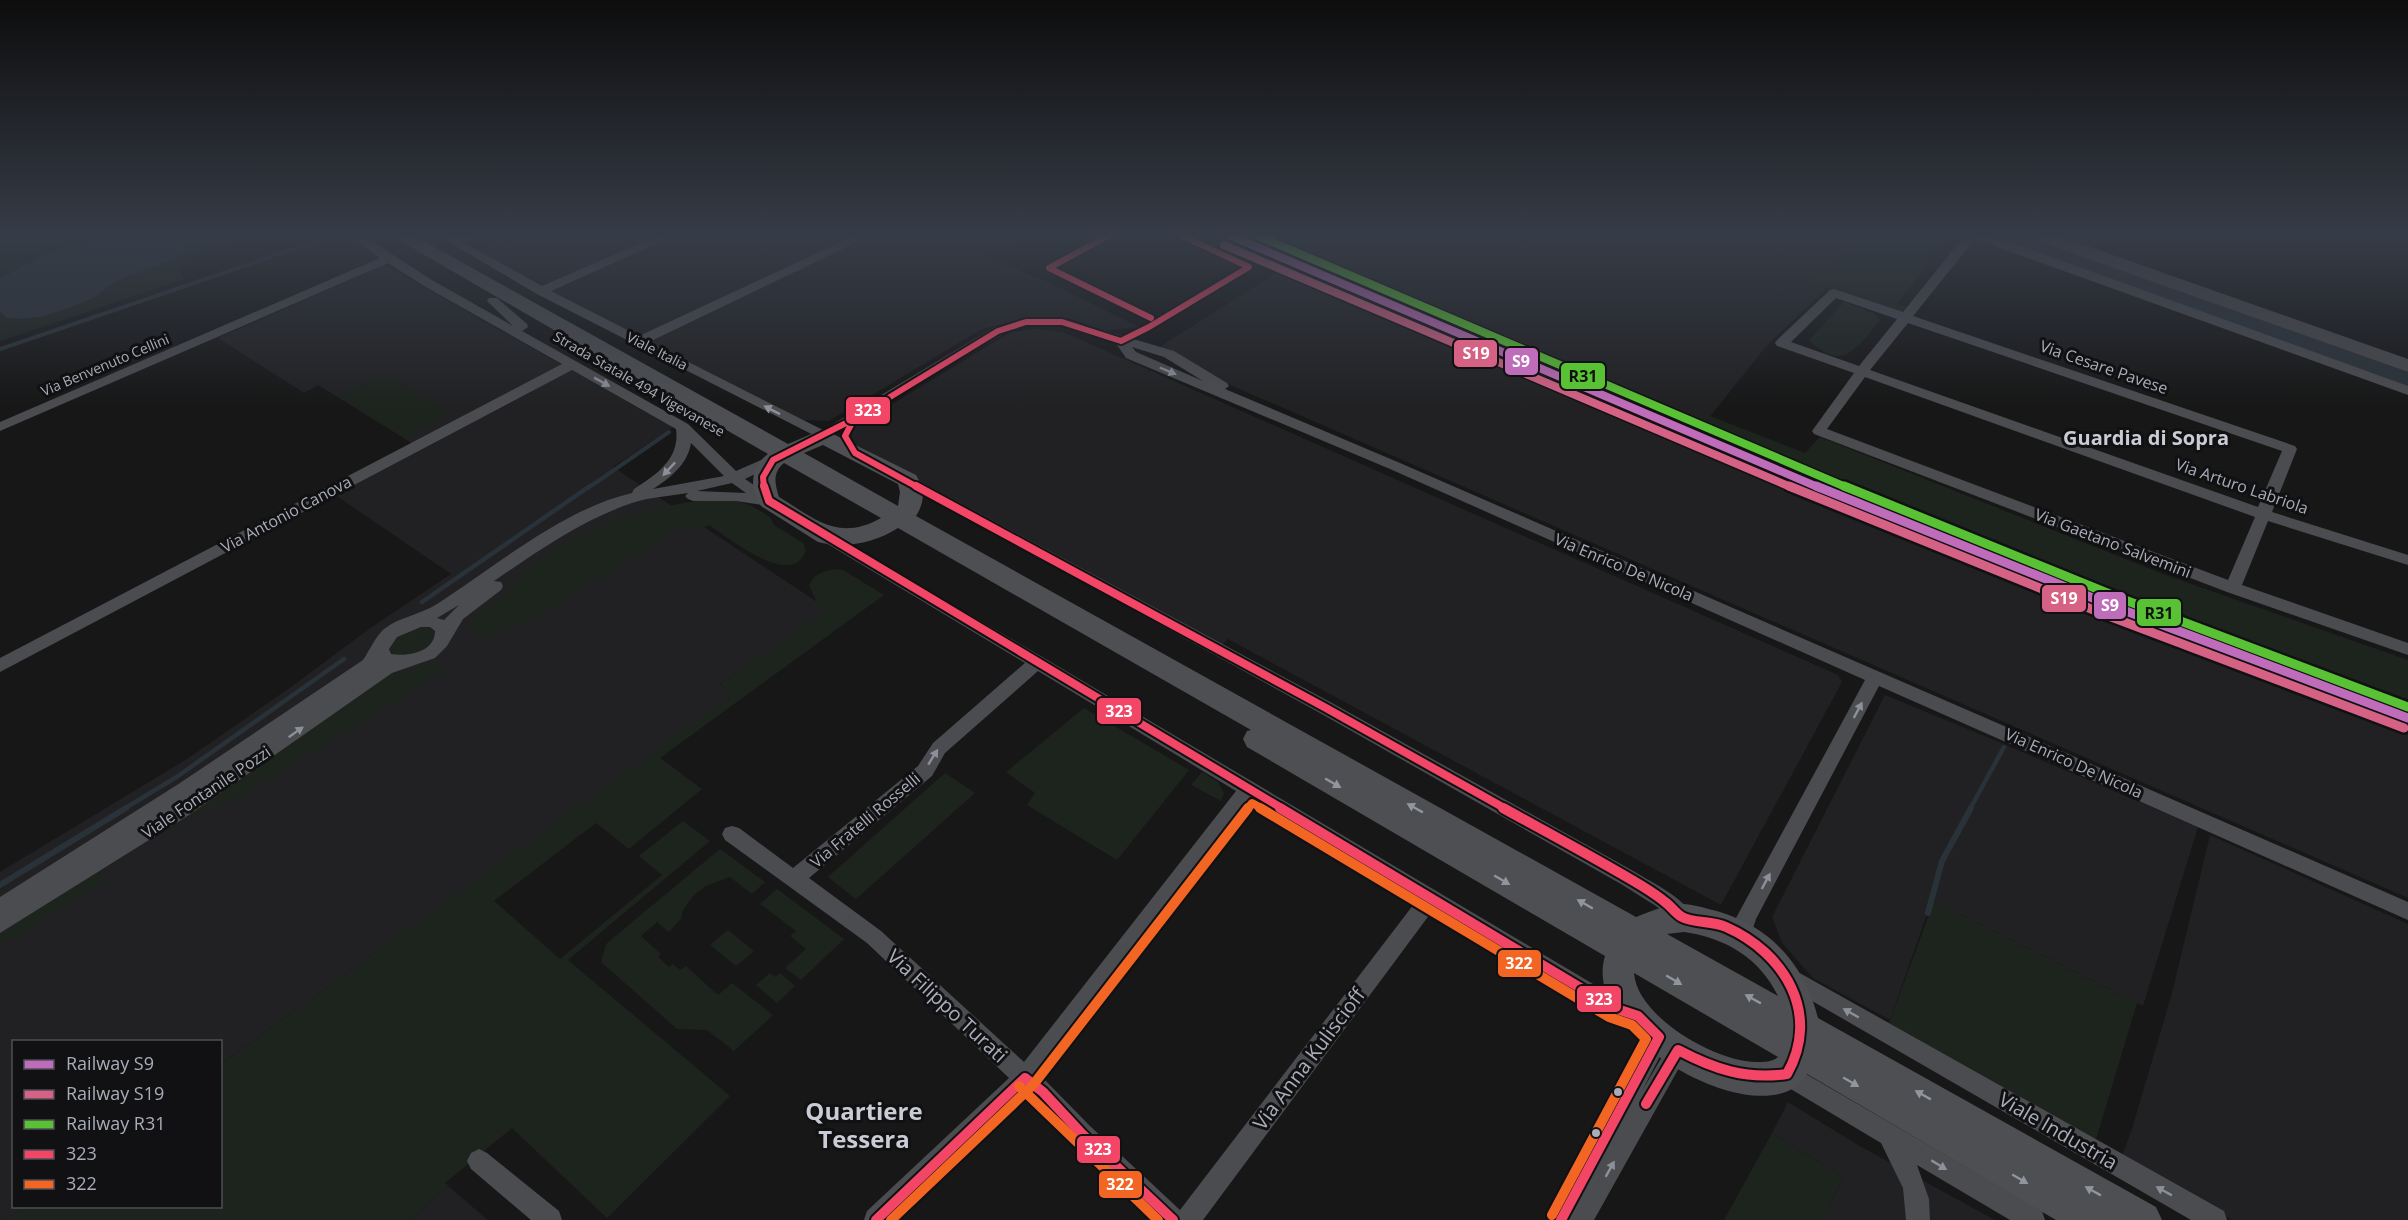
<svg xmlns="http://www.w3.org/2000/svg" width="2408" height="1220" font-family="'Open Sans',sans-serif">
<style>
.built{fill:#212123}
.green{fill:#1d241e}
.water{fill:#2a3239}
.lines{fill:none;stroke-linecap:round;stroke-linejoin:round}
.stream-far2{stroke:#2a3239;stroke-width:4}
.stream-far1{stroke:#2a3239;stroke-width:4.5}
.stream{stroke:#2a3239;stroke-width:6}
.minor{fill:#4b4c50;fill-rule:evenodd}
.secondary{fill:#4a4a4e;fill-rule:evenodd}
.primary{fill:#4d4f52;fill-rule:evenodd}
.bus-1-far2-casing{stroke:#111113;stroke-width:10}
.bus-1-far1-casing{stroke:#111113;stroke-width:12}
.bus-1-casing{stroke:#111113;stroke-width:14}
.bus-2-far1-casing{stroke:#111113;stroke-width:12}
.bus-2-casing{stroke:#111113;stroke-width:14}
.bus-1-far2{stroke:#f34667;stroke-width:6}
.bus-1-far1{stroke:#f34667;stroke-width:8}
.bus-1{stroke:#f34667;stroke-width:10}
.bus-2-far1{stroke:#f26522;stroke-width:8}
.bus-2{stroke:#f26522;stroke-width:10}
.rail-1-far1-casing{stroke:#111113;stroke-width:11}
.rail-1-casing{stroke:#111113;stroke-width:14}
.rail-2-far1-casing{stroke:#111113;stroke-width:11}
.rail-2-casing{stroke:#111113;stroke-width:14}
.rail-3-far1-casing{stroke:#111113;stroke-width:11}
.rail-3-casing{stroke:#111113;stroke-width:14}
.rail-1-far1{stroke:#bf6dba;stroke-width:8}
.rail-1{stroke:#bf6dba;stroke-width:9}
.rail-2-far1{stroke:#d56285;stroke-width:8}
.rail-2{stroke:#d56285;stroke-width:9}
.rail-3-far1{stroke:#59c134;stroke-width:8}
.rail-3{stroke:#59c134;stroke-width:9}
.oneway{fill:#8c9099}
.oneway2{fill:#91969e}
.bus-dot{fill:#a8adb8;stroke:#111113;stroke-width:2}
.labels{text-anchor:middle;stroke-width:6;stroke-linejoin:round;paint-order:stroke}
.far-street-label{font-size:14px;fill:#a8adb8;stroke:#111113}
.street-label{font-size:16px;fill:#a8adb8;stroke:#111113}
.quarter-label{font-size:20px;font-weight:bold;fill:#c9ccd4;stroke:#111113}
.near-street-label{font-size:20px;fill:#a8adb8;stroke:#111113}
.near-quarter-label{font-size:24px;font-weight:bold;fill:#c9ccd4;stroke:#111113}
.line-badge{stroke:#111113;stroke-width:2}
.badge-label{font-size:16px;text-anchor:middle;font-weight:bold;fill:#fff}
.pale-badge-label{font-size:16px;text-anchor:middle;font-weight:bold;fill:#111}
</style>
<rect width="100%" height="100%" fill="#171717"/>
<path class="built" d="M501,235H1028L984,255L1054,285L1139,327L1102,331L1069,318L1014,321L980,330L829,421L801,420L625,333L487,256L484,251L486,246Z
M1211,235H1860L1834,262L1805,281L1826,289L1768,344L1704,424L1437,309L1433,312L1702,429L1716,432L2061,575L2408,706V898L1221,381L1158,348L1284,268Z
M384,265L673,427L613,467L828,609L720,684L734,694L221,1064L220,1042H14V1206L23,1207L5,1220H0V872L187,759L291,687L369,629L451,574L335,495L421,449L318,385L304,393L218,338Z
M1037,329L1063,332L1838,675L1842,682L1721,905L1228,639L1220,647L851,445L848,435L856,426L1011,332Z
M1885,695L2004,744L1940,860L1929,908L1890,1020L1813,978L1782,943L1772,917Z
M2006,745L2198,827L2143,1006L1934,901L1943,861Z
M2210,835L2408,924V1220H2232L2121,1158L2132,1129L2172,993Z
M1788,1102L1858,1145L1995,1220H1823L1843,1177L1772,1133Z
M448,1186L488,1220H410Z"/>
<path class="green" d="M0,235H230L237,242L217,248L176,267L185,279L0,341Z
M1860,235H1950L1897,304L1906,307L1902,312L1804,281L1834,262Z
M1844,302L1873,313L1880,320C1858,347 1843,374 1809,340Z
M387,374L450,414L405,438L338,397Z
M1710,416L1805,453L1820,437L2163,574L2408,660V706L2061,575L1714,432L1707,429L1709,426L1704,424Z
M713,499L737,501L752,506L770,517L774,525L803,543L806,550C793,591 728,537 709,525L697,531L682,528L540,614L489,638L475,634L472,631L470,622L472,618C483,609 495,602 505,593C516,582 525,570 538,561C589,523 650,506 713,499Z
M838,569L845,571L884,595L660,758L702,789L629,849L596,823L494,901L560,959L662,875L639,856L683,821L710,841L568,960L730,1096L607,1218L512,1128L445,1183L448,1186L410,1220H5L23,1207L220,1206L221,1064L733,694L720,684L827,609L816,601L809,585C814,573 826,570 838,569Z
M421,627L433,632C436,652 397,666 389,648L397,635Z
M432,663H442L444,669L443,672L229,804C202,803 126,856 99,873L105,882L20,935L0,944V932L393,672L405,673Z
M1084,708L1189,770L1117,860L1027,805L1035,793L1006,772Z
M1202,772L1218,782L1224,793L1221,801L1191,785Z
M945,773L975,793L856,899L828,877Z
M720,849L765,882L752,894L730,877L706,886L694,895L683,910L681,919L669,932L657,922L641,936L661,954L658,957L669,967L673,964L680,970L686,966L718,995L732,983L773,1015L734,1051L707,1030L677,1029L601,962L606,944Z
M777,889L844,939L801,980L785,968L806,949L790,936L796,931L760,904Z
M1934,901L2137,1003L2095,1143L1889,1023Z
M728,930L754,951L736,966L710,945Z
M770,973L775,977L780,973L795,986L777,1003L756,985Z
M1772,1133L1843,1177L1823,1220H1724Z"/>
<path class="water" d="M100,235H189L183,252L174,259L118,280L91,299L68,308L45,316L21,319L7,318L0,312V279L43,255Z
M1989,235H2023L2408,372V387Z"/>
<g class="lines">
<path class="stream-far2" d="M0,349L335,235
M588,488L669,432"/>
<path class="stream-far1" d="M422,602L590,486
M124,809L178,776L344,659
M1970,809L2004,747"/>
<path class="stream" d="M0,885L126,808
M1928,913L1942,861L1971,808"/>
<path class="minor" d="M347,235H362L432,280L513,326L487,301L489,298H497L527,324L528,327L522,331L688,424L736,471L768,457H778L780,460L778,463L745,479L777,501L769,506L736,501H693L688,499L685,496L688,493C670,496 650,497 632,503C582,520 538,551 494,581L501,582L503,586L501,590L463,619L447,646L435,658L392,673L189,815L0,933V897L180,783L363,660C370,650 375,637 384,629C399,617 420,615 437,604C496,566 563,509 632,493L634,489C657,474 680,459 676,429L572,370L0,672V658L562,364L424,286L388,263L0,431V422L380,258ZM691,443L724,476L653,489C670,478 688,464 691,443ZM732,483L746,493L697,491ZM459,605L444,620L437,618ZM421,627H430L435,631C435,652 408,657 391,654L389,649L397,637Z
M437,235H491L485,238L461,241L542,286L659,235H676L551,291L639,336L856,235H872L649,342L823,430L993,328L1026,318H1062L1174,351L1227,383L1229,386L1225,389L1400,463L2408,902V920L1879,686L1756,919L1749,940L1742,943L1735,940L1732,934L1736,918L1865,680L1390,469L1126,358L1115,342L1061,326H1027L1003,334L823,440L537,294ZM1132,347L1164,357L1203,381L1136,352Z
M1965,235H1987L2024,247L2408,386V395L1975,239L1913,316L2295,446L2297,449L2272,512L2408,555V565L2268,521L2242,585L2408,643V655L2227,592L1814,434L1812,431L1854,373L1777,346L1775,343L1777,340L1830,290L1834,289L1903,312ZM1836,298L1897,319L1859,366L1791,342ZM1908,323L2282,451L2258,507L1870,370ZM1865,377L2255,517L2228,580L1827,429Z
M908,475L1332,703L1635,872C1654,884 1684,897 1694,918L1691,924L1684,927L1677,924L1656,906L1621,884L1320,713L903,483L901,480L903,477Z
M826,531L1044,658L1620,1000L1643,1008L1646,1015L1643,1022L1635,1025L1606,1015L1433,910L1203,1220H1155L1074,1142L1026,1092L894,1220H864L867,1211L1009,1078L867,943L725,840L722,834L725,828L732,826L739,828L793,868L918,766L933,743L1025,663L821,540L818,536L821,532ZM1038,671L1236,791L1024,1062L881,931L809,878L932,776L945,753ZM1251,800L1417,900L1180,1210L1090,1126L1041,1076Z
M1789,967L2224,1211L2227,1220H2191L1781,983L1778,976L1781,969Z
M1659,1027L1667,1030L1670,1037L1642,1091L1670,1043L1678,1040L1686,1043L1689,1050L1594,1220H1549L1651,1030Z
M1787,1063L2042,1211L2045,1220H2010L1917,1165L1929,1199L1930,1220H1906L1903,1188L1881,1143L1779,1082L1776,1074L1779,1066Z
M479,1149L487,1153L559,1211L562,1220H531L471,1169L467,1161L471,1153Z"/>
<path class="secondary" d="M2030,235H2056L2408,359V372L2032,239Z"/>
<path class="primary" d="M390,235H413L788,444L823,429L916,475C925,489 925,502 916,516L1636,917C1651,911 1668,904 1684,904C1696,905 1709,909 1720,912C1772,928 1805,966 1818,1018L2156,1207L2162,1220H2056L1807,1074C1770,1141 1579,1040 1605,956L1247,747L1243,739L1247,731L1251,730L898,528C875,543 844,549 818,542L761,506C749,489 750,467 768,454ZM823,445L898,484L900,492L898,506L804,453ZM784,463L881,518C838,542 815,519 779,497C775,484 772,473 784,463ZM1684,932C1725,938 1759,957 1778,996L1667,934ZM1634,973L1778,1057C1772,1062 1764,1062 1756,1062C1716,1062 1637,1017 1634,973Z"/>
<g class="bus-1-far2-casing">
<path id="bus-1-far2" d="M1049,268L1151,318
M1049,268L1110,235
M1121,341L1149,327L1249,267L1180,235
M854,419L845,436L855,453L919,488
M764,488L763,477L773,460L854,419L998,331L1026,322H1062L1121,341"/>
</g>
<g class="bus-1-far1-casing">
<path id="bus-1-far1" d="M764,486L769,501L1283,809
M916,486L1326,708L1506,809"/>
</g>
<g class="bus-1-casing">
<path id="bus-1" d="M1280,808L1614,1008L1638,1016L1659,1037L1561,1220
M1503,808C1550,834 1597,859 1642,886C1650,891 1658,896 1665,902C1671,906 1675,913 1682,917C1693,923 1712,921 1726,927C1785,953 1821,1014 1787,1074C1746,1080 1714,1069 1678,1050L1646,1104
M1025,1078L1043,1092L1082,1134L1173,1220
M876,1220L1025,1078"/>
</g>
<g class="bus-2-far1-casing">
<path id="bus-2-far1" d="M1247,809L1252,803L1263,809"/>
</g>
<g class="bus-2-casing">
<path id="bus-2" d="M1260,808L1609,1017L1632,1025L1646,1039L1552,1215
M1019,1086L1158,1220
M891,1220L1033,1085L1248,808"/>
</g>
<use href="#bus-1-far2" class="bus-1-far2"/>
<use href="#bus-1-far1" class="bus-1-far1"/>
<use href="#bus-1" class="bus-1"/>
<use href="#bus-2-far1" class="bus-2-far1"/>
<use href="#bus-2" class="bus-2"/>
<g class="rail-1-far1-casing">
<path id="rail-1-far1" d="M1229,235L1820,488"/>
</g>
<g class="rail-1-casing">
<path id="rail-1" d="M1816,486L2110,605L2408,718"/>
</g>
<g class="rail-2-far1-casing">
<path id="rail-2-far1" d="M1224,245L1793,488"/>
</g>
<g class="rail-2-casing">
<path id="rail-2" d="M1789,486L2106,615L2404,728"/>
</g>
<g class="rail-3-far1-casing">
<path id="rail-3-far1" d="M1256,235L1848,488"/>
</g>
<g class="rail-3-casing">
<path id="rail-3" d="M1844,486L2117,597L2408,707"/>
</g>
<use href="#rail-1-far1" class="rail-1-far1"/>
<use href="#rail-1" class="rail-1"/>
<use href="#rail-2-far1" class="rail-2-far1"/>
<use href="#rail-2" class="rail-2"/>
<use href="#rail-3-far1" class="rail-3-far1"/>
<use href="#rail-3" class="rail-3"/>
</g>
<defs><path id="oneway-solid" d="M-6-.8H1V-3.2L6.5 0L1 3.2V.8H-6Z" transform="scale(1.5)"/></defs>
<g class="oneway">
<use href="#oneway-solid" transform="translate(1168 371) rotate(23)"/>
<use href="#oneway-solid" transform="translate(602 382) rotate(29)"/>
<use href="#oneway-solid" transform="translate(772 410) rotate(-153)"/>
<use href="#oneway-solid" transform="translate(669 469) rotate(133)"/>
<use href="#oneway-solid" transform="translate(1858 710) rotate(-62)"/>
<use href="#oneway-solid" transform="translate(296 732) rotate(-35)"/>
<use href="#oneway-solid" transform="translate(933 757) rotate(-58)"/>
<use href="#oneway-solid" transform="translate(1766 881) rotate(-62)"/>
<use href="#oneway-solid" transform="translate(1851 1013) rotate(-150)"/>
<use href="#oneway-solid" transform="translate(1939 1165) rotate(31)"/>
<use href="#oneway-solid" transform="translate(1610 1169) rotate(-61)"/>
<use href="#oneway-solid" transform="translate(2164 1191) rotate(-151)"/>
</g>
<g class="oneway2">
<use href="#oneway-solid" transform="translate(1333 783) rotate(30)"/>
<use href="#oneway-solid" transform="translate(1415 808) rotate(-151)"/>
<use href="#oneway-solid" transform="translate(1502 880) rotate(30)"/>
<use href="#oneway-solid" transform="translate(1585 904) rotate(-150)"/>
<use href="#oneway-solid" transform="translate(1674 980) rotate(30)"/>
<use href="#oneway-solid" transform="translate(1753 999) rotate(-151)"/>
<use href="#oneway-solid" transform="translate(1851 1082) rotate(30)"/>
<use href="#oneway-solid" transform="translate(1923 1095) rotate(-151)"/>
<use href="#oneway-solid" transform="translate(2020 1179) rotate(30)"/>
<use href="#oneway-solid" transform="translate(2093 1191) rotate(-151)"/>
</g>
<linearGradient id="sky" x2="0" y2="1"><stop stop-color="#0d0d0d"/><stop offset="0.58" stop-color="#363c47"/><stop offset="1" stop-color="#363c47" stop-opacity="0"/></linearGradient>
<rect width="2408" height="406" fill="url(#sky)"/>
<g class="bus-dot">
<circle cx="1618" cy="1092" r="5"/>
<circle cx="1596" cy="1133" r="5"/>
</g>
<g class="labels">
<g class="far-street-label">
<text transform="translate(657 351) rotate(27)" y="5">Viale Italia</text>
<text transform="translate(105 365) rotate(-23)" y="5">Via Benvenuto Cellini</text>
<text transform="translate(639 384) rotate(30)" y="5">Strada Statale 494 Vigevanese</text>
</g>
<g class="street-label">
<text transform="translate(2104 367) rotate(19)" y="6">Via Cesare Pavese</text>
<text transform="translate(2242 486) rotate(19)" y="6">Via Arturo Labriola</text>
<text transform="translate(286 514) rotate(-28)" y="6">Via Antonio Canova</text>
<text transform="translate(2113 543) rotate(21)" y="6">Via Gaetano Salvemini</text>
<text transform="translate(1624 567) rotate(23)" y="6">Via Enrico De Nicola</text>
<text transform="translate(2074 763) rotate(24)" y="6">Via Enrico De Nicola</text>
<text transform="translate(206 792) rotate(-34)" y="6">Viale Fontanile Pozzi</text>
<text transform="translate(865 820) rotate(-40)" y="6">Via Fratelli Rosselli</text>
</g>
<g class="quarter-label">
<text x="2146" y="445">Guardia di Sopra</text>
</g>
<g class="near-street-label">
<text transform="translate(947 1006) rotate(43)" y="7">Via Filippo Turati</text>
<text transform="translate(1309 1059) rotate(-53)" y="7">Via Anna Kuliscioff</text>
<text transform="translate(2058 1131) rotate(30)" y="7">Viale Industria</text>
</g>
<g class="near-quarter-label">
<text x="864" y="1120">Quartiere<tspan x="864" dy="28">Tessera</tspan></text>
</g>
</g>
<g class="line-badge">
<rect x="1453" y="339" width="45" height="29" rx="6" fill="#d56285"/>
<rect x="1504" y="347" width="35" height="29" rx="6" fill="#bf6dba"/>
<rect x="1560" y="362" width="46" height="28" rx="6" fill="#59c134"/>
<rect x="845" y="396" width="46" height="29" rx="6" fill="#f34667"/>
<rect x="2041" y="584" width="46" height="29" rx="6" fill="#d56285"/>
<rect x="2093" y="591" width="34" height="29" rx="6" fill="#bf6dba"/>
<rect x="2136" y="598" width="46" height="29" rx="6" fill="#59c134"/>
<rect x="1096" y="697" width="46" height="28" rx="6" fill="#f34667"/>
<rect x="1497" y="949" width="45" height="29" rx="6" fill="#f26522"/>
<rect x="1576" y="985" width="46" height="28" rx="6" fill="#f34667"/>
<rect x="1076" y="1135" width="45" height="29" rx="6" fill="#f34667"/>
<rect x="1098" y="1170" width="45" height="29" rx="6" fill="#f26522"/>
</g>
<g class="badge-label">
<text x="1476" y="359">S19</text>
<text x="1521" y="367">S9</text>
<text x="868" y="416">323</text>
<text x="2064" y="604">S19</text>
<text x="2110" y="611">S9</text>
<text x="1119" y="717">323</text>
<text x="1519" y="969">322</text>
<text x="1599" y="1005">323</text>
<text x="1098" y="1155">323</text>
<text x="1120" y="1190">322</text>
</g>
<g class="pale-badge-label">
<text x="1583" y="382">R31</text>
<text x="2159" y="619">R31</text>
</g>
<rect x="12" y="1040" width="210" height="168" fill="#111113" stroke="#4d4f55" stroke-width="1.5"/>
<rect x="24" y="1060" width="30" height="9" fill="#bf6dba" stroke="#4d4f55" stroke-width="1.5"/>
<text x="66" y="1070" font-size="18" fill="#a8adb8">Railway S9</text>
<rect x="24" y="1090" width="30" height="9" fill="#d56285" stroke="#4d4f55" stroke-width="1.5"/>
<text x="66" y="1100" font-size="18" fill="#a8adb8">Railway S19</text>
<rect x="24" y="1120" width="30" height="9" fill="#59c134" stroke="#4d4f55" stroke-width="1.5"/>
<text x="66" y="1130" font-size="18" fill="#a8adb8">Railway R31</text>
<rect x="24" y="1150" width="30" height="9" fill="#f34667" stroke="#4d4f55" stroke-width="1.5"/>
<text x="66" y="1160" font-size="18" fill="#a8adb8">323</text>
<rect x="24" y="1180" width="30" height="9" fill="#f26522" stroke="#4d4f55" stroke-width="1.5"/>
<text x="66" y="1190" font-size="18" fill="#a8adb8">322</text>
</svg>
